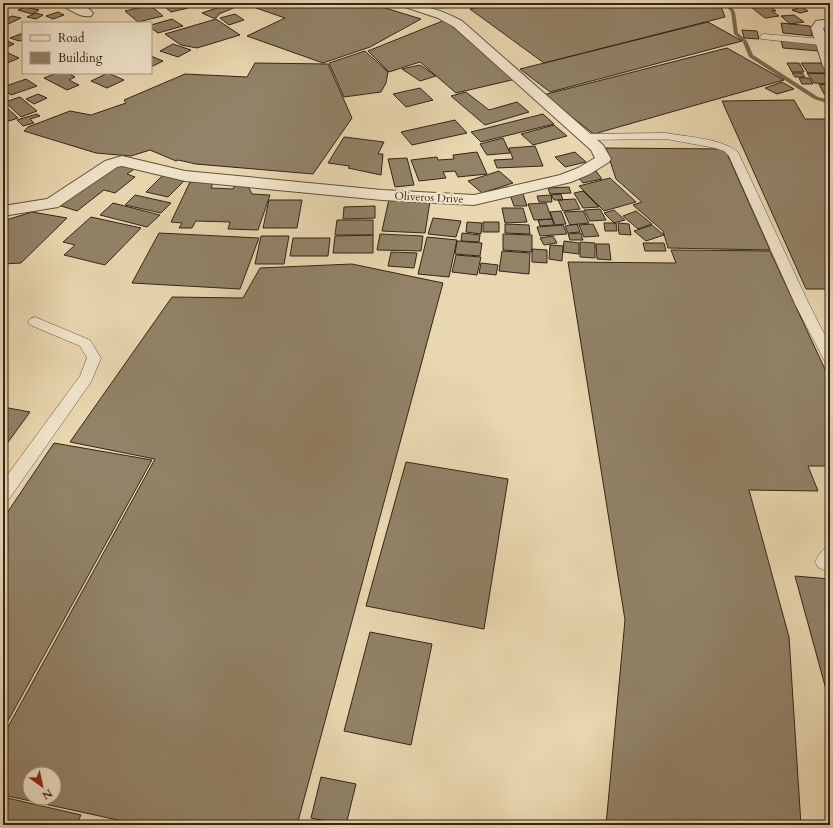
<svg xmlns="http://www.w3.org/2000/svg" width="833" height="828" font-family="Cardo,serif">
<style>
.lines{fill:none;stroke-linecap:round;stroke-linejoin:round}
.stream{fill:#7b6b54;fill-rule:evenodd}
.building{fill:#928267;stroke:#342517;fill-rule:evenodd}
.lane-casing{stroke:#61523d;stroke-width:1}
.street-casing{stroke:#61523d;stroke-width:2}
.lane{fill:#f1e5cc;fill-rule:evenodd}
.street{fill:#f1e5cc;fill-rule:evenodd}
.labels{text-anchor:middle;stroke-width:4;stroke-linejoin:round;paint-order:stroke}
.far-street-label{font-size:11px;fill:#342517;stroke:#f1e5cc}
</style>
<rect width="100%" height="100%" fill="#e9d7b0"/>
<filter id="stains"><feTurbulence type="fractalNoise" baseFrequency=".005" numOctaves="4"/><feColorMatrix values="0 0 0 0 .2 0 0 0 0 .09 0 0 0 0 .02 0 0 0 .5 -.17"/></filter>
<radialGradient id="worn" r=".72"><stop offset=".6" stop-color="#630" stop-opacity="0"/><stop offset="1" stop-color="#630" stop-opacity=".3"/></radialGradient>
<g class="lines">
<path class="stream" d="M725,3H729L735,12L738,33L747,41L753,55L818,97L830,100V104L814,99L749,57L743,42L734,34L731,12Z"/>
</g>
<path class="building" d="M34,3H58L47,7Z
M160,3H181L188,8L171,12Z
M231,3L243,4L219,14L216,18H213L202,13Z
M268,3H369L421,19L370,47L323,63L247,36L285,18L256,8Z
M496,3L720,4L725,17L544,63L470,9Z
M749,3H774L775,4L754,7Z
M150,5L163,16L138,22L125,11Z
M768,5L776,11H772L779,16L765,18L751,7Z
M25,7L39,10L32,14L18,10Z
M801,7L808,11L800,13L792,10Z
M58,12L64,15L53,19L46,16Z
M36,13L43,15L36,19L27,17Z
M235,14L244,20L229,25L220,18Z
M794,15L804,22L790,24L781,16Z
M12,16L21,18L6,25H3V20Z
M172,19L183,26L158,33L151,28V25Z
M216,19L240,35L197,48L181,45L165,34Z
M445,20L516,79L456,93L420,62L389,72L368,51Z
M708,22L742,41L550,92L520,69Z
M781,23L810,26L812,36L783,33Z
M742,30L757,31L759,39L744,38Z
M23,33V40L19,41L10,38Z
M3,39L14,44L3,49Z
M781,41L816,43L819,51L783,48Z
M173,44L191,50L178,57L160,51Z
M727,48L784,80L594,134L543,95Z
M365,51L388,72L386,83L381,92L344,97L329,63Z
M8,53L19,58L3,65V55Z
M151,56L163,61L153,66L151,65Z
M255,63L328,64L352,118L313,174L196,164L178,160L176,161L150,150L131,156L96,153L24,131L28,127L70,111L91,115L126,103L124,100L185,74L247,77Z
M787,63H799L804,72H792Z
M801,63H825L830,71V73H808Z
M420,65L436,76L420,81L402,69Z
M57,73H68L75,77L69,80L79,85L67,90L44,78Z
M108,73L124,80L107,88L91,81Z
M792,73H802L805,77H795Z
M807,73L830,74V84L814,83Z
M799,78H809L813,84H802Z
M26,79L37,86L11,95L3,89V87Z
M782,82L794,89L777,94L765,88Z
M819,84L830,85V94H824Z
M420,88L433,100L406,107L393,94Z
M466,92L489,110L517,102L529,112L485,125L451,96Z
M38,94L47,98L34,104L26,99Z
M20,97L37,111L21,117L5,102Z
M794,100L805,119H830V289H806L722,101Z
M3,106H5L18,118L9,121L3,115Z
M37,114L40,116L30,119L34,123L23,126L17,120Z
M543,114L554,124L481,142L471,132Z
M455,120L467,133L412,145L401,132Z
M554,125L567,136L533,145L521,134Z
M344,137L384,142L378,154H383L381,175L348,168L350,166L328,163Z
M503,138L510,153L487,155L480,144Z
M535,146L543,166L497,168L494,160L513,159L509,148Z
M606,148L725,149L770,250L668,248L663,231L633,205L642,202L616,179Z
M477,152L487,174L458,177L455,171L443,172L446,178L419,181L411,160L437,157L438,160L454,159L453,155Z
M575,152L586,162L565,167L555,157Z
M407,158L414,185L395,187L388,159Z
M120,164L136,168L127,174L135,177L115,193L104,190L77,211L58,205Z
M499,171L513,183L482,193L468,181Z
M596,171L602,179L583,183L576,175Z
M164,174L186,179L168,197L146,192Z
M610,178L636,202L604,211L579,186Z
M190,182L213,183L211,188L233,189L236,183L247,184L252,194L270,195L258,230L228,229L230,222L196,221L192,228H179L182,223L171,222Z
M569,187L571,193L550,194L548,188Z
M522,191L527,206H514L509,192Z
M583,191L599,207L583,208L574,193Z
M561,194L563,200H554L551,195Z
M135,195L171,203L161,213L125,205Z
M551,195L552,202H539L537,196Z
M389,199L430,201L425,233L382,231Z
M575,199L580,209L563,211L558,200Z
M269,200H302L297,228H263Z
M113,203L160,215L147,227L100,215Z
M546,203L552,219L534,220L528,204Z
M375,206V218L343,219L344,207Z
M502,208H523L527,222L505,223Z
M600,209L606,220L590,221L584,210Z
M614,210L625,220L614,223L604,213Z
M561,211L566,224L555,225L550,212Z
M583,211L589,223L570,225L564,212Z
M636,211L652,224L638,229L623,216Z
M32,212L67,218L21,263L3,264V221Z
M91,217L141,228L105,265L64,255L75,245L63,242Z
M433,218L461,221L456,237L428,234Z
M552,219L554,225L540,226L538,220Z
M337,220H373V235H335Z
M467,222L482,223L481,234L466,232Z
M483,222H499V232H483Z
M604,223H616L617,231H605Z
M618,223L629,224L631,235L619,234Z
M505,224L529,225L530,234L505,233Z
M577,224L580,232L568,233L565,226Z
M593,224L599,236L584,237L579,225Z
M563,225L567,234L540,236L537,227Z
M652,225L664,235L646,241L634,231Z
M159,233L259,238L240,289L132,283Z
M462,233L480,235L479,242L461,241Z
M581,233L583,240H570L568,234Z
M380,234L423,236L421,251L377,250Z
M503,234L532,235V252L503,250Z
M373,235V253H333L335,236Z
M261,236H289L284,264H255Z
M553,236L557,243L544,245L540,238Z
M427,237L457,240L449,277L418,274Z
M293,238H330L328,256H290Z
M457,241L482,243L480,256L455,254Z
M564,241L579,243V254L563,252Z
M580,242L595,243V258L580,257Z
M643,243H664L666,251H645Z
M596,244H609L611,260L597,259Z
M550,245L563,246L562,261L549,259Z
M532,249L547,250V263L532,262Z
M671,250L770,251L830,380V466H808L818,491L749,490L789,637L801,825H606L625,620L568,262L676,263Z
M502,251L530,253L529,274L499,271Z
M391,252L417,253L414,268L388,266Z
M456,255L481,257L477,275L452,272Z
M481,263L498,265L496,275L479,273Z
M352,264L443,283L297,825H141L3,795V736L155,459L70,442L172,297L243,298L260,268ZM30,774H54V798H30Z
M3,407L30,412L3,449Z
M54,443L152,460L4,728L3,519Z
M406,462L508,479L484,629L366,606Z
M795,576L830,579V704Z
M370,632L432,644L411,745L344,731Z
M321,777L356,784L346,825L311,818Z
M3,797L81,815L76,825H3Z"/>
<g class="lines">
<g class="lane-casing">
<path id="lane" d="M451,3H482L483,4L479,6L439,8L435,6L439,4Z
M764,34L821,39L825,42L821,45L761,39L760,37L761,35Z
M666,133C687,137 721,138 738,152L809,304L830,345V363L825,362L823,358L795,304L729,156L724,151L715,148L666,139L587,140L582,137L587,134Z
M35,317L90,340L101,358L91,382L9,499L3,501V481L80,376L87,358L80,346L30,325L28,322L30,319Z
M830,546V568L824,570L818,567L815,562C819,554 822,549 830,546Z"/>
</g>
<g class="street-casing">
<path id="street" d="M59,3C70,3 86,3 93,13L91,16C81,18 70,10 61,5Z
M397,3C421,3 441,10 462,21L603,145L611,159L609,162L590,174L571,182L474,205L382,200L185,181L122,166L117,167L58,207L3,216V206L47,199L105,161L122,156L185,171L382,190L474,195L560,175L578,168L595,158L591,150L454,27L438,18L399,5Z
M830,19V27L823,28L830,47V70L825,69L823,66L811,28L816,21Z"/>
</g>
<use href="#lane" class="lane"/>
<use href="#street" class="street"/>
</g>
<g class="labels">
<g class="far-street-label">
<text transform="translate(429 197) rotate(3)" y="4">Oliveros Drive</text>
</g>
</g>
<rect width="833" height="828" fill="none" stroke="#e9d7b0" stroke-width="16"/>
<rect x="4" y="4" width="825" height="820" fill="none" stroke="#342517" stroke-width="2"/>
<rect x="8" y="8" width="817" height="812" fill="none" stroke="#342517"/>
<rect x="22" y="22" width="130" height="52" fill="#f1e5cc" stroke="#a59884"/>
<rect x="30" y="35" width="20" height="6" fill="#f1e5cc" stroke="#a59884"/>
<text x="58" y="42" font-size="12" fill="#342517">Road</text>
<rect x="30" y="52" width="20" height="12" fill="#928267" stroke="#a59884"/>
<text x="58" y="62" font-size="12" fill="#342517">Building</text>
<g transform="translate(42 786) rotate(147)"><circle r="19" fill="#f1e5cc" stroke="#a59884"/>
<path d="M0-3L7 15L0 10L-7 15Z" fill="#8f2418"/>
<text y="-6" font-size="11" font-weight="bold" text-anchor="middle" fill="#342517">N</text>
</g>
<rect width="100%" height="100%" filter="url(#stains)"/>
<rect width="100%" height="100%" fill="url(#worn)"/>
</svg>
